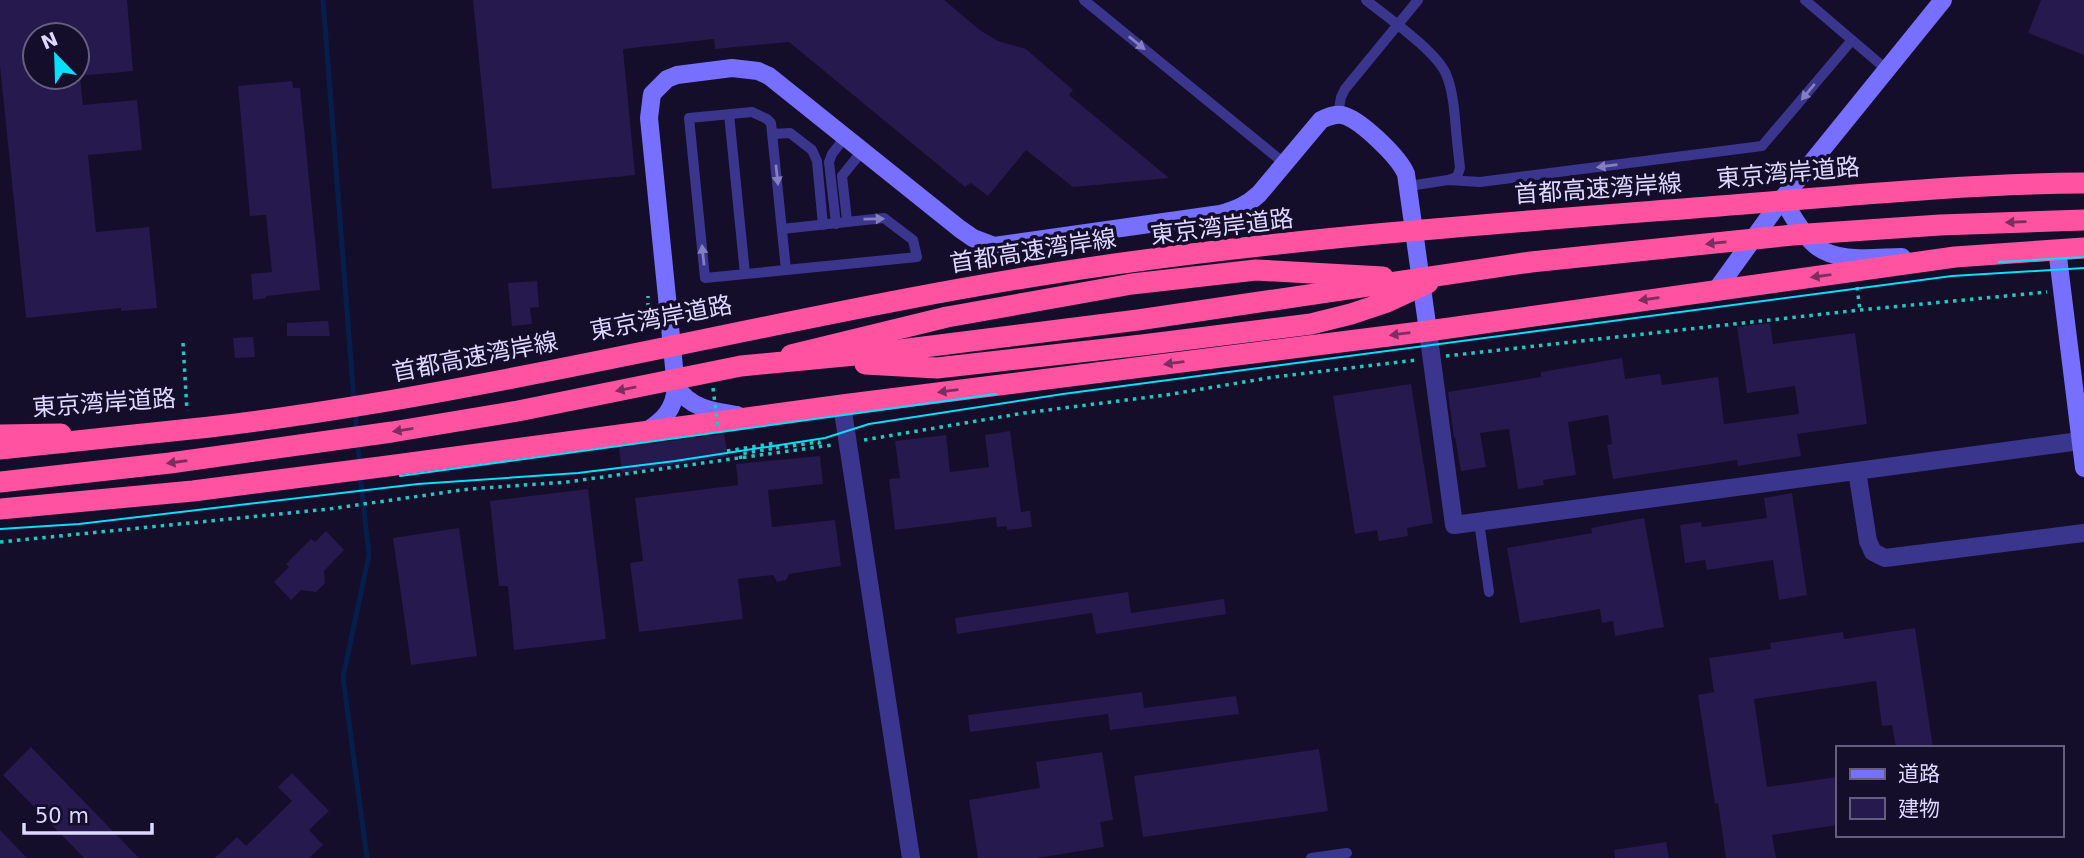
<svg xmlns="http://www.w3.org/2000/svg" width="2084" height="858" font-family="'DejaVu Sans','Noto Sans JP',sans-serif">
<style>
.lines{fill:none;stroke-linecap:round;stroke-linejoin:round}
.stream{stroke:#061e4c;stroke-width:5}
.building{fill:#25194d}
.path{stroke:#26c5bf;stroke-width:3.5;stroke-dasharray:3.5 5;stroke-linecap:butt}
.lane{stroke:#3b368d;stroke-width:10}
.street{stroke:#3b368d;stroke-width:18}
.secondary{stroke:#766fff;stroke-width:18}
.highway{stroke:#ff53a1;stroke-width:21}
.tram{stroke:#04e0ff;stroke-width:2}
.path-bridge{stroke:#26c5bf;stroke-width:3.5;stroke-dasharray:3.5 5;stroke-linecap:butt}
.lane-bridge{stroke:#3b368d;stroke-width:10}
.highway-bridge{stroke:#ff53a1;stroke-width:21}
.oneway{fill:#847fc0}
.oneway2{fill:#7e2d60}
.labels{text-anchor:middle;stroke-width:7;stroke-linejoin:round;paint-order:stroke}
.street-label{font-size:24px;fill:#ddd8ff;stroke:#140e2a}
</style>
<rect width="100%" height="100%" fill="#140e2a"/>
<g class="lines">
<path class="stream" d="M323,0L354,401
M355,411L357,433
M357,442L360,464
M360,474L369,555L343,677L367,858"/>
</g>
<path class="building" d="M0,0H127L133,71L77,76V35H35V77H80L83,105L137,100L142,150L88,155L96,232L149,227L157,308L121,311V308L26,318L0,66Z
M473,0H944L981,31L998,41L1026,49L1073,90L1069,95L1169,178L1073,187L1026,150L988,196L971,183L965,187L789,42L715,49L714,39L623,49L635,175L492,189Z
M2041,0H2084V55L2028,33Z
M292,81L293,88H300L320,290L266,296V298L253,300L251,274L272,272L266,215L250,216L238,86Z
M537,281L539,307L530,308L532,324L512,326L508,283Z
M328,321L330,336H287V323Z
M1770,323L1773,344L1855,333L1867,424L1797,434L1801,456L1738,466L1737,460L1613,479L1607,445L1612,444L1608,415L1568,422L1576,475L1543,480L1544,485L1518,489L1509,429L1480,433L1486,467L1461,471L1455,437L1454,438L1448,392L1541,377V372L1622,358L1625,379L1660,374L1662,385L1718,377L1724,424L1799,414L1795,386L1747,393L1737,327Z
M253,337L255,357L235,358L233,338Z
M1411,384L1433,523L1407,528L1408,536L1379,541L1377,530L1355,534L1333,396Z
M1010,431L1021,512L1030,511L1032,527L1007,530V526L997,527L996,517L895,530L889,479L900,478L895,441L946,435L950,472L989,467L985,435Z
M724,434L728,456L622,473L619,448Z
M820,456L823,484L768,490L772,527L835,520L841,566L789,574L786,580L777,582L773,575L738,579L743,619L639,632L630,563L643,561L635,498L738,485L736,464Z
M588,489L606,639L514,650L508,586H499L490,501Z
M1792,493L1807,595L1779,600L1773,560L1707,570L1705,560L1685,563L1680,525L1701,522L1702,527L1767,518L1764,498Z
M1644,518L1664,627L1615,636L1613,621L1602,623L1600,609L1520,623L1507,548L1592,533L1591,528Z
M459,528L477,656L411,665L393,538Z
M326,531L344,550L324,571L325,583L316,592L301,590L291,600L274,582L289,567L286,564L311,539L315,542Z
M1128,592L1131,613L1224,599L1226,614L1096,634L1092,613L957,634L955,618Z
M1915,628L1933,748H1896L1892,725L1882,726L1876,681L1754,699L1767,787L1837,777V825L1772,835L1776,858H1726L1718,803L1715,804L1698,695L1714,692L1709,658L1771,649L1770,643L1843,632L1844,639Z
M1142,692L1144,708L1236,696L1239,714L1110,730L1108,714L970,732L968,715Z
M31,747L139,858H84L3,775Z
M1319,749L1328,811L1143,837L1134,776Z
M1102,752L1113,820L1100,822L1104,847L1038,858H978L969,800L1040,788L1036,762Z
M292,773L329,811L309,830L323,845L309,858H215L237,837L246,846L292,801L278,787Z
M0,830L27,858H0Z
M1666,842L1669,858H1615L1614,850Z"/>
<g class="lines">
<path class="path" d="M1841,157L1844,179
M1857,287L1860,310
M648,315V296
M183,343L187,411
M1446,356L1860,310L2047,292
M864,440L1024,413L1166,395L1274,377L1417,360
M776,448L819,442L820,447
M727,451L776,443
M741,459L740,454L776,448
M0,542L329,509L469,489L567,482L832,445"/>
<path class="lane" d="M1084,0L1284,163
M1805,0L1886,69
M729,114L745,274
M1338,114L1341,97L1345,89L1418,0
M773,134L790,133L812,150L817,161L823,225
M1448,180L1480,182L1762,146L1852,40
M1409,186L1448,180L1457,177L1460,168L1458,150
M847,220L842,176L863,150
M836,224L829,162L832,154L846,136
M782,229L884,218L913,240L917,257L705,278L689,118L752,112L767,119L771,123L786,270
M1479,522L1489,592
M1311,858L1347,853"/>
<path class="street" d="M1428,331L1454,525L2080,441
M842,405L911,858
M1857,471L1868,541L1873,552L1885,558L2084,533"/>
<path class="secondary" d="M1782,199C1792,214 1801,233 1815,245C1837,264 1876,257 1902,257
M2057,249L2084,468
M1717,289L1782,199L1943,0
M676,387C692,409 712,411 737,415
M645,432C664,420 674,410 676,387L649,118L652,94L667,79L677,75L732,68L758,71L769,76L960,229L973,238L994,246L1220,214C1236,210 1247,205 1259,194L1321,120C1328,117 1334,114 1342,115C1360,119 1399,157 1406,174L1428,331"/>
<path class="highway" d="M791,355L947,317L1132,284L1256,270L1383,277
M0,435L61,434
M0,509L193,491L388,466L842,405L1428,331L1955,257L2084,248"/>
<path class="tram" d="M1999,262L2084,257
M400,476L996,394
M0,529L79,524L418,484L578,473L675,461L825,438L869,424L1063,394L1952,276L2084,268"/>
<path class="path-bridge" d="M648,315V321L702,312L704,322
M713,388L718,428"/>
<path class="lane-bridge" d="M1366,0C1387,17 1436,51 1446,74C1455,94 1455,127 1458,150"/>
<path class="highway-bridge" d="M865,364L937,368L1142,345L1311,324L1351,314L1387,302L1428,283
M0,449C70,441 140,435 210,427C270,420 329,411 388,401C631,360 871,298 1115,264C1307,237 1501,223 1694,208C1824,198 1954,184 2084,183
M0,482L170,463L392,432L518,411L741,366L876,353L1138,320L1531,262L1793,235L1940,225L2084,220"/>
</g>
<defs><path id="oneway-solid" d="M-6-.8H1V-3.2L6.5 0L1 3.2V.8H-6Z" transform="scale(1.75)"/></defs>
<g class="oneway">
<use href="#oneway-solid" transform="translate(1137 43) rotate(39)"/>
<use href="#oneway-solid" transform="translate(1808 92) rotate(130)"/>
<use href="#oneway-solid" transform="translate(1607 166) rotate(173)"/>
<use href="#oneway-solid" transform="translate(777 175) rotate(84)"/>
<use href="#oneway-solid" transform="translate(874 219) rotate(-1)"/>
<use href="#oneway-solid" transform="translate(703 255) rotate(-96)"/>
</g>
<g class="oneway2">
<use href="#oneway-solid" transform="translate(2016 222) rotate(178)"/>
<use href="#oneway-solid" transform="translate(1716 243) rotate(174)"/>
<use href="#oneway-solid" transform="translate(1821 276) rotate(172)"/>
<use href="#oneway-solid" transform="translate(1649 299) rotate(172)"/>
<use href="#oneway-solid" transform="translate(1400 334) rotate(173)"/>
<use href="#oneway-solid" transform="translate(1174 363) rotate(173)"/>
<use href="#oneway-solid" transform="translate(626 389) rotate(169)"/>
<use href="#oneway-solid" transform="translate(948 391) rotate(173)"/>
<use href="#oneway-solid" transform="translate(403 430) rotate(171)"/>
<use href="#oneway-solid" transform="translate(177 462) rotate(172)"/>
</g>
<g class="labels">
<g class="street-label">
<text transform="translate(1788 173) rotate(-5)" y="8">東京湾岸道路</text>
<text transform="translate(1598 189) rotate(-4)" y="8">首都高速湾岸線</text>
<text transform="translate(1222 227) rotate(-7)" y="8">東京湾岸道路</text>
<text transform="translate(1033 251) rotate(-9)" y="8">首都高速湾岸線</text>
<text transform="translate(661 318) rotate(-11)" y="8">東京湾岸道路</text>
<text transform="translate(475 357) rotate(-11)" y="8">首都高速湾岸線</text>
<text transform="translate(104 403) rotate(-4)" y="8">東京湾岸道路</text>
</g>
</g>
<rect x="1836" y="746" width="228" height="91" fill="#140e2a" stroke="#645f7f" stroke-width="2"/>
<rect x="1850" y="769" width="35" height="10" fill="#766fff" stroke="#645f7f" stroke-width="2"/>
<text x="1898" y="781" font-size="21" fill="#ddd8ff">道路</text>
<rect x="1850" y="798" width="35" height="21" fill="#25194d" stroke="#645f7f" stroke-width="2"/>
<text x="1898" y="816" font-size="21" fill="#ddd8ff">建物</text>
<g transform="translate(56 56) rotate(337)"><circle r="33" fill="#140e2a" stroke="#645f7f" stroke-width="2"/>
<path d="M0-5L12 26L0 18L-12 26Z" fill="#04e0ff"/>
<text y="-10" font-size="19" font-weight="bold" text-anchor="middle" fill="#ddd8ff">N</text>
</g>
<path d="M24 823v10h128v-10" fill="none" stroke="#ddd8ff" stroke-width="3.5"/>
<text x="35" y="823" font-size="21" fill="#ddd8ff" stroke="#140e2a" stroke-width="5" paint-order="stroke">50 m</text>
</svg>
